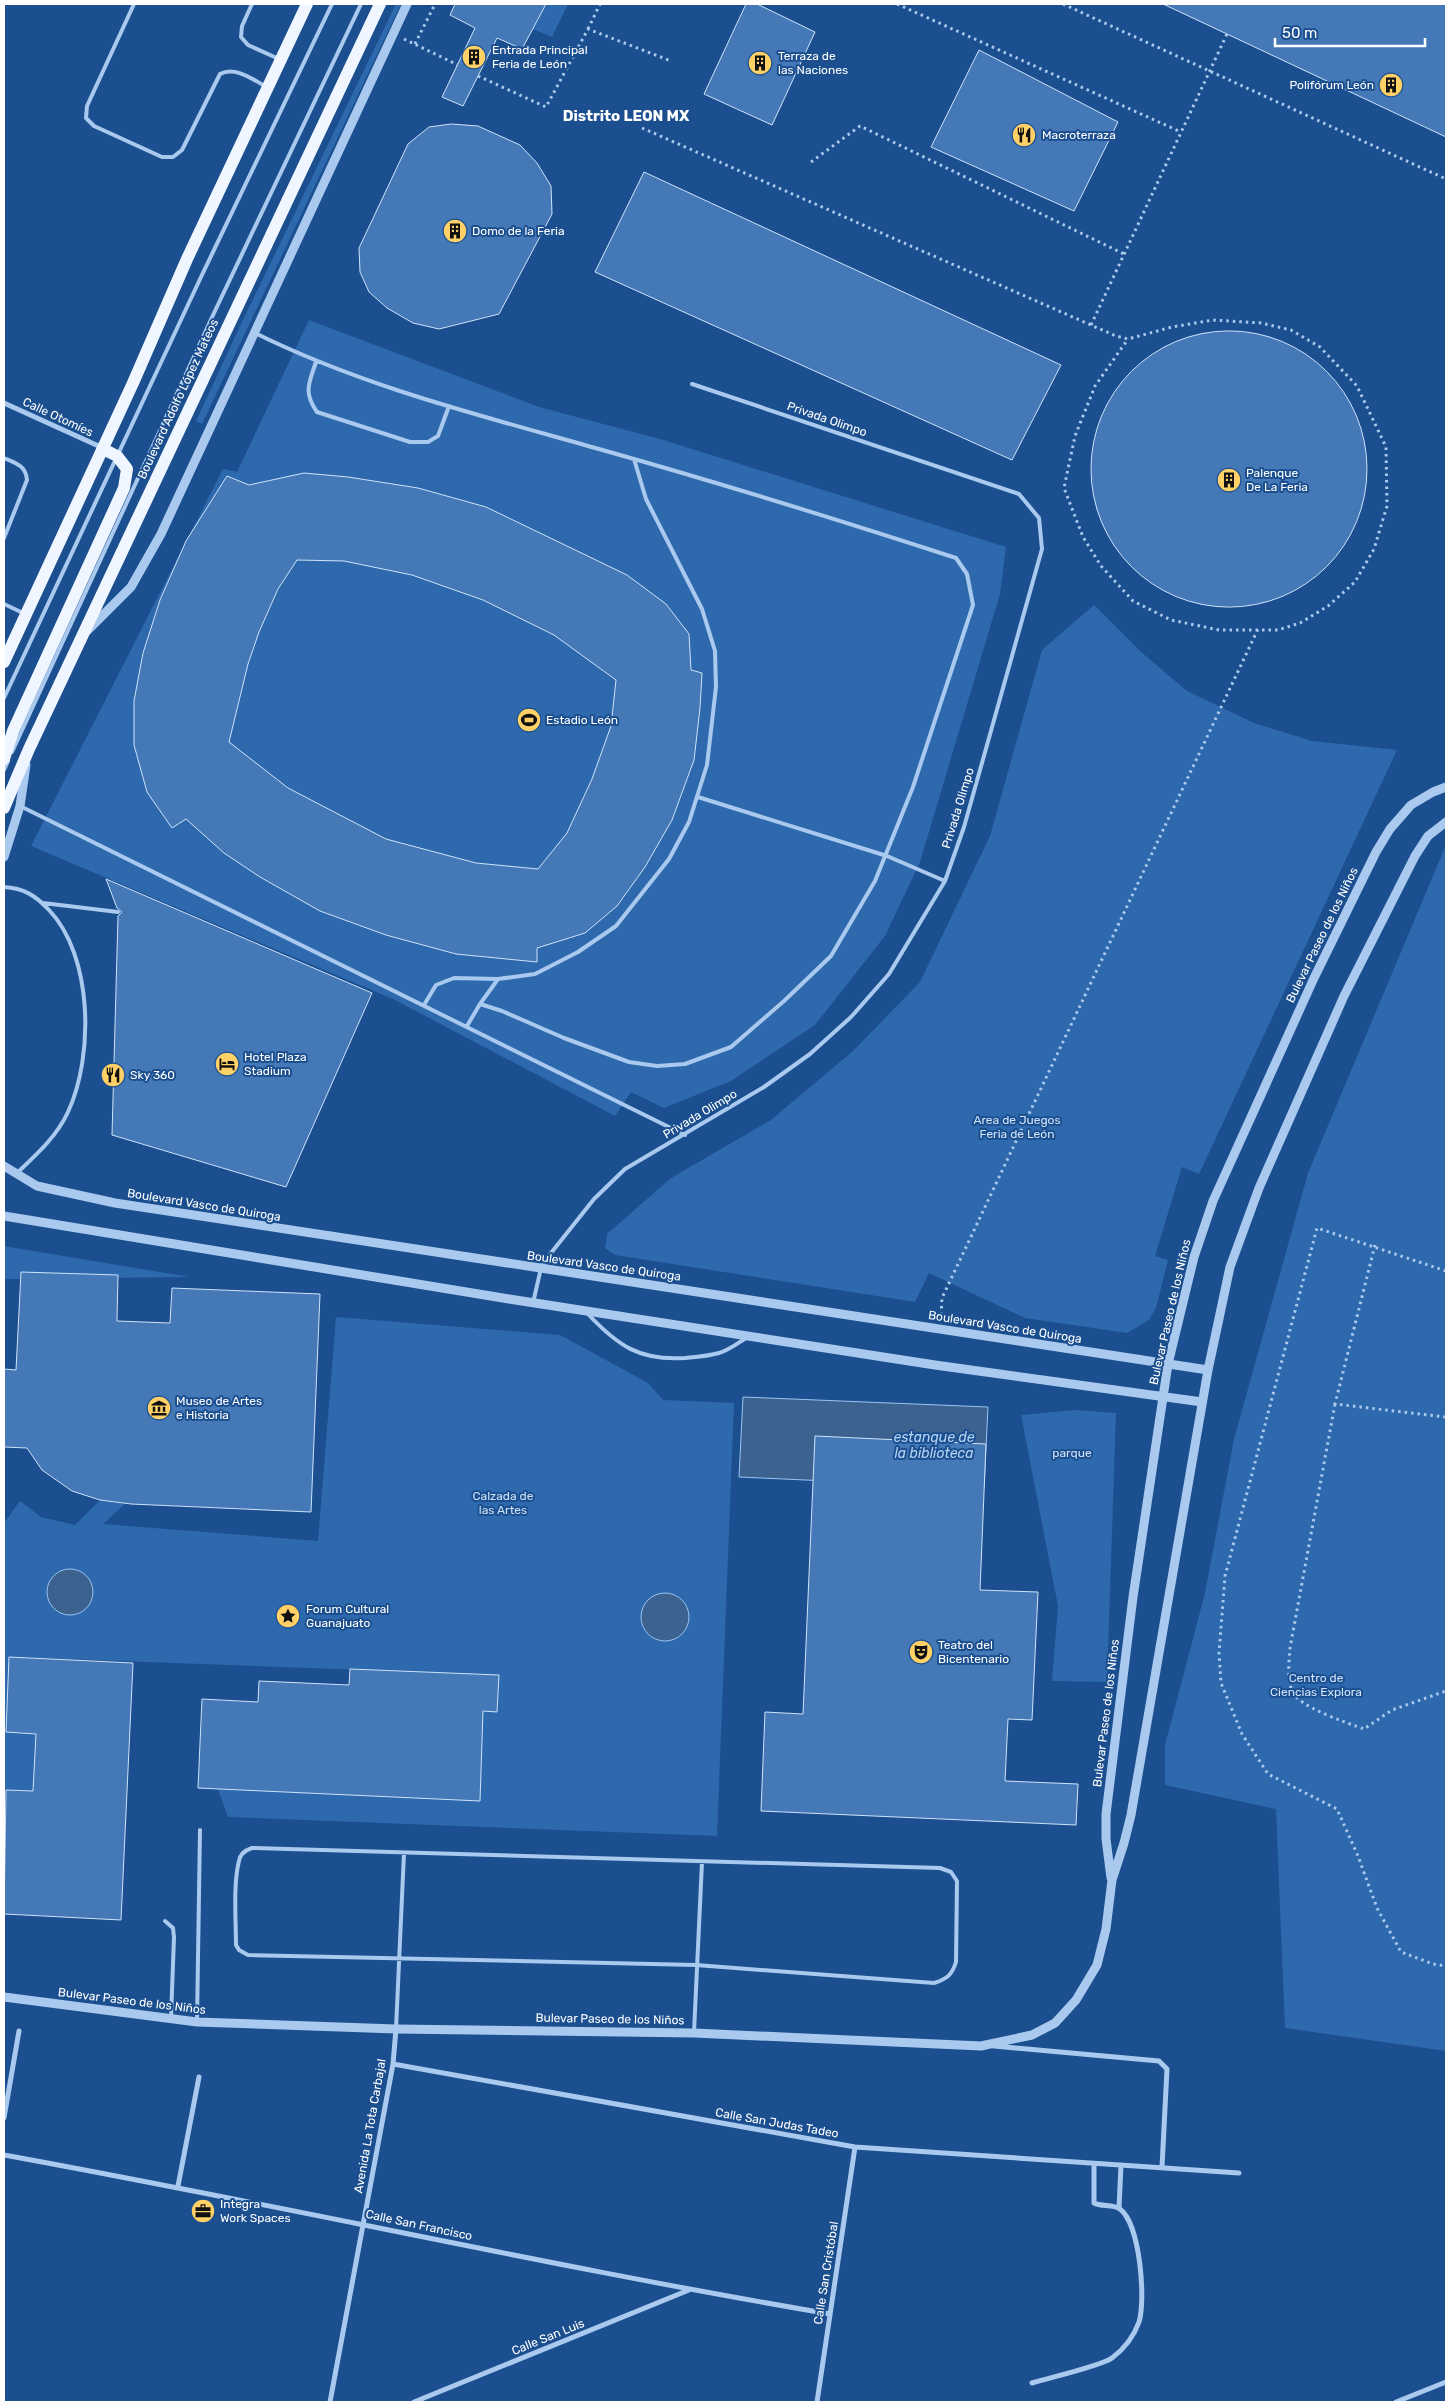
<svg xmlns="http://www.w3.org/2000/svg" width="1450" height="2406" font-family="Rubik,sans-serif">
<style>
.green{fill:#2e69ad}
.water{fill:#3c6290;stroke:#9cc4f0}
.building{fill:#4478b7;stroke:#cfe3fa;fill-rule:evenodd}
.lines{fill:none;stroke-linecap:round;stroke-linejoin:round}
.path{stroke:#a9c9ee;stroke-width:3;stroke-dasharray:2.5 4;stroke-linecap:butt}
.service{stroke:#a9c9ee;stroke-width:4}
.minor{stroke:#a9c9ee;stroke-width:5}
.tertiary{stroke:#a9c9ee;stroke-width:9}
.primary{stroke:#f0f6ff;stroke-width:12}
.labels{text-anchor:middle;stroke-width:4;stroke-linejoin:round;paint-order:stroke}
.poi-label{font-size:12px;fill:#fff;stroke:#1b4f8f;text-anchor:start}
.street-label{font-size:12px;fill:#fff;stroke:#1b4f8f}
.park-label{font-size:12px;fill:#cfe3fa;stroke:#1b4f8f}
.water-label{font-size:14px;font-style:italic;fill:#b5d3f5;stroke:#1b4f8f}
.quarter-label{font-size:15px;font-weight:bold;fill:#fff;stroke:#1b4f8f}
</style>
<rect width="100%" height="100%" fill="#1b4f8f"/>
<path class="green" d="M396,4H401L202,424L196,421L241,324Z
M546,4H568L552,37L533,29Z
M309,320L539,407L660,439L1006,547L1000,594L920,862L885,936L815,1025L731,1081L664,1108L631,1092L615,1116L395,1000L31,846L223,469L237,472Z
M1094,605L1140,651L1187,691L1254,723L1312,741L1397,750L1199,1174L1182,1167L1155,1256L1168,1260L1156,1308L1149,1320L1127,1333L1025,1318L929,1273L915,1302L615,1255L605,1248L607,1234L671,1178L771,1120L853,1051L920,982L990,836L1042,650Z
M1446,845V2051L1285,2028L1276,1809L1165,1785V1745L1205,1593L1234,1439L1308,1173Z
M4,1246L190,1277L4,1279Z
M336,1317L560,1335L648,1383L663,1400L734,1403L717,1836L228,1817L218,1789L480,1799L483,1711H497L499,1675L10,1657L6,1732L60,1735L59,1756L35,1755L33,1791L6,1790L4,1833V1523L20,1501L41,1517L75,1525L100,1500L125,1504L103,1524L318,1541Z
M1075,1410L1116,1413L1107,1682L1052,1681L1058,1606L1021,1415Z"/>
<path class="water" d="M743,1397L988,1407L984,1488L739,1477Z
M47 1592a23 23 0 1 1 46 0a23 23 0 1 1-46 0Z
M641 1617a24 24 0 1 1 48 0a24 24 0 1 1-48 0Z"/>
<path class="building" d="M455,4H546L522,49L497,38L463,106L442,97L475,28L450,15Z
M746,4H757L815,32L772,125L704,94Z
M1163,4H1446V137L1227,34Z
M979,50L1118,122L1074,211L931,147Z
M451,124L478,126L520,145L537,163L551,186L552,214L499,314L439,329L413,323L387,308L369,292L360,272L359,248L408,144L429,127Z
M644,172L1061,365L1012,460L595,272Z
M1091 469a138 138 0 1 1 276 0a138 138 0 1 1-276 0Z
M304,473L348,477L418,488L486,507L627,575L666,604L689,634L691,670L702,673L700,708L694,760L672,820L645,867L617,906L585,933L537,948V962L456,954L386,935L320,911L260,877L224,853L186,819L172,828L147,792L134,745V701L143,653L160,600L186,541L227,476L249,485ZM297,560L344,561L412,575L483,600L554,635L616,680L611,726L592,779L567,833L538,869L476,863L386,839L288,788L229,742L248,664L259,632L278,589Z
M106,879L372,993L286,1187L112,1135L118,916L122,912L117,908Z
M21,1272L118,1275L117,1321L170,1323L172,1288L320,1294L311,1512L131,1504L100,1500L72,1491L42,1470L27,1448L4,1447V1369L16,1370Z
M815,1436L986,1444L980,1590L1038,1592L1032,1720L1008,1719L1005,1781L1078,1784L1076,1825L761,1811L765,1712L803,1714Z
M9,1657L133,1663L121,1920L4,1914L6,1790L33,1791L36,1734L6,1732Z
M350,1669L499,1675L497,1712L483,1711L480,1801L198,1788L202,1699L258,1702L259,1681L349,1685Z"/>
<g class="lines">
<path class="path" d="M897,4L1181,132
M1063,4L1446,179
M588,29L600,4
M404,39L458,65
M415,44L435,4
M478,76L546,107L588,29L671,61
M642,128L1116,336L1128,339L1172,327L1213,320L1261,323L1291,330L1320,347L1357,386L1386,447L1387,506L1374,549L1355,582L1328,606L1300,623L1278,630H1219L1171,620L1133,601L1101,566L1083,537L1064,488L1075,436L1095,386L1128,339
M811,162L860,126L1124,254
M1091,325L1227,34
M1375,1245L1335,1404L1446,1417
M1446,1271L1317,1228L1225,1576L1219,1653L1221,1683L1242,1734L1268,1774L1337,1809L1358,1856L1377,1908L1401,1952L1433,1964L1446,1966
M941,1315L942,1298L1258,629
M1335,1404L1290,1648C1289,1662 1287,1678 1292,1691C1298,1707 1348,1723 1364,1729L1392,1710L1446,1691"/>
<path class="service" d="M134,4L87,106L86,118L94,126L162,157H173L182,150L220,74C235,66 252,79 265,86
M252,4L242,26L241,37L248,45L279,59
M255,333C366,388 487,417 606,451C723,484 839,520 956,558L967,574L973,605L913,787L875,881L831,956L784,1001L731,1047L685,1064L657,1066L629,1062L564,1038L502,1011L480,1004L467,1026
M316,362C309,383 303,392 317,412L410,442H428L438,436L449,406
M4,458C16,463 26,466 27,480L4,538
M4,604L23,613
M4,698L201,277L332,4
M12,752L214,313L361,4
M4,770L8,761
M698,797L887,856L945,881
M20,806L685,1135
M4,887C24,888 36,896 49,910C93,956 94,1056 68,1112C57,1136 37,1154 18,1172
M43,903L118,912
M480,1004L498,979
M424,1005L436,985L454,978L498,979L535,974L578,952L616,926L669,859L689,822L707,765L716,687L715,651L702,609L646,499L634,459
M533,1303L541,1268L551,1253L594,1199L625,1169L764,1087L810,1054L851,1017L889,974L945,881L964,827L1042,549L1039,518L1019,494L692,384
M588,1314C618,1346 640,1361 685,1358C696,1357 709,1356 719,1353C729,1350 738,1343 746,1338
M252,1848L940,1868L951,1872L957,1881L956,1962C952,1975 947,1979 934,1983L696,1965L248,1955L239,1950L236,1945C236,1921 233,1884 239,1861C240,1854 246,1850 252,1848Z
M165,1921L173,1928L174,1937L171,2018
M197,2022L200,1830
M396,2029L404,1853
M694,2032L702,1862"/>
<path class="minor" d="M4,403L103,448
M994,2046L1159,2061L1167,2069L1162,2167
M393,2064L855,2147L1239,2173
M4,2118L19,2031
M4,2155C280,2205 553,2267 830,2314
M178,2186L199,2077
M1119,2208L1121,2165
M1032,2383C1048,2378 1101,2366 1112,2358C1124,2349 1134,2336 1139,2322C1146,2299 1140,2224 1120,2209C1113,2204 1101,2207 1094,2203V2165
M330,2402L393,2064L396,2029
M414,2402L689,2290
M817,2402L855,2147
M1396,2402L1446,2382"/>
<path class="tertiary" d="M87,631L131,587L161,534L407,4
M4,857L20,806L26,765
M4,1166L37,1186L115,1203L1208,1370
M4,1216L509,1299L935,1365L1202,1402
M1111,1878L1106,1839V1814L1133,1597L1168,1364L1194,1257L1213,1201L1314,978L1376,852L1390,829L1411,805L1433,792L1446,787
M4,1997L197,2022L396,2029L694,2033L981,2046L1032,2035L1055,2023L1076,2000L1097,1965L1106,1929L1112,1880L1124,1843L1131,1815L1208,1370L1230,1267L1259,1188L1344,996L1415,856L1428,836L1446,822"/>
<path class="primary" d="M4,662L133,383L187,259L307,4
M4,759L13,731L124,488L127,469L117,456L103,449
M4,808L29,749L380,4"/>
</g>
<defs>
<g id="building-disc" transform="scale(1.25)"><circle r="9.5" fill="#ffd166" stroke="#1b4f8f"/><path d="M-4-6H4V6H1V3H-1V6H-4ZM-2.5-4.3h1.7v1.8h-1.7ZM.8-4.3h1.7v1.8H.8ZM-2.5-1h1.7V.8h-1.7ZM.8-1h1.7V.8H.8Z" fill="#111"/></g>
<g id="restaurant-disc" transform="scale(1.25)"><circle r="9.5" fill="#ffd166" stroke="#1b4f8f"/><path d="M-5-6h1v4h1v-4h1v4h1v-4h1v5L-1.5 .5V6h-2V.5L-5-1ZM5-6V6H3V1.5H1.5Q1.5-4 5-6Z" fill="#111"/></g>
<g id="stadium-disc" transform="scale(1.25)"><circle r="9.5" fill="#ffd166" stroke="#1b4f8f"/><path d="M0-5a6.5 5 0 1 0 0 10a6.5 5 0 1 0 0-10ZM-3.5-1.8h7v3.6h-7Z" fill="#111"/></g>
<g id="hotel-disc" transform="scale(1.25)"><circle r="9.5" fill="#ffd166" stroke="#1b4f8f"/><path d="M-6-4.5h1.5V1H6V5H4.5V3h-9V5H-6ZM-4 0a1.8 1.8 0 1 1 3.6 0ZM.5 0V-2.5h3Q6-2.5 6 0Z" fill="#111"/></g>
<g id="museum-disc" transform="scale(1.25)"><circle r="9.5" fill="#ffd166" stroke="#1b4f8f"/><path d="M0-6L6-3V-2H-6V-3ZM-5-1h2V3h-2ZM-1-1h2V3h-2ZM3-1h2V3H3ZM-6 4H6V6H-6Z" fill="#111"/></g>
<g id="sight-disc" transform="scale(1.25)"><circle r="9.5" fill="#ffd166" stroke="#1b4f8f"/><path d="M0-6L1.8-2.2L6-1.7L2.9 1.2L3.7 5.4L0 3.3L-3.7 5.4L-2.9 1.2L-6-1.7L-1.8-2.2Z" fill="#111"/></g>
<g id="theatre-disc" transform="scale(1.25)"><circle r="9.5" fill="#ffd166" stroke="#1b4f8f"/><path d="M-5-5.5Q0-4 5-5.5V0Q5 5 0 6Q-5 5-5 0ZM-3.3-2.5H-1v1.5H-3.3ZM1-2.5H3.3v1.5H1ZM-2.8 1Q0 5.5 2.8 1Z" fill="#111"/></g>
<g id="office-disc" transform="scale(1.25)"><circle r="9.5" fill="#ffd166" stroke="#1b4f8f"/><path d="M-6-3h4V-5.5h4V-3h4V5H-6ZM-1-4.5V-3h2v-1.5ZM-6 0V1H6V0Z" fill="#111"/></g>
</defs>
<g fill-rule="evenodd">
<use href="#building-disc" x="474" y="57"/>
<use href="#building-disc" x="760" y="63"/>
<use href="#building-disc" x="1391" y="85"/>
<use href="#restaurant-disc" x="1024" y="135"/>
<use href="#building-disc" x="455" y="231"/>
<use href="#building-disc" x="1229" y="480"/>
<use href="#stadium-disc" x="529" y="720"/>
<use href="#hotel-disc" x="227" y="1064"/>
<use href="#restaurant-disc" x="113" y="1075"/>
<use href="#museum-disc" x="159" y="1408"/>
<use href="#sight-disc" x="288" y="1616"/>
<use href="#theatre-disc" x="921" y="1652"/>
<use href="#office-disc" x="203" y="2211"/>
</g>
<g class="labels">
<g class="poi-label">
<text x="492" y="54">Entrada Principal<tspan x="492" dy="14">Feria de León</tspan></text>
<text x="778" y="60">Terraza de<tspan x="778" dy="14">las Naciones</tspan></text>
<text x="1374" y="89" text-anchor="end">Polifórum León</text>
<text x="1042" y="139">Macroterraza</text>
<text x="472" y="235">Domo de la Feria</text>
<text x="1246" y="477">Palenque<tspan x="1246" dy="14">De La Feria</tspan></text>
<text x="546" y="724">Estadio León</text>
<text x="244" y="1061">Hotel Plaza<tspan x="244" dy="14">Stadium</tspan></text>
<text x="130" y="1079">Sky 360</text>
<text x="176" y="1405">Museo de Artes<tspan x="176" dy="14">e Historia</tspan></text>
<text x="306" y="1613">Forum Cultural<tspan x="306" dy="14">Guanajuato</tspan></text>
<text x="938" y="1649">Teatro del<tspan x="938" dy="14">Bicentenario</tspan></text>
<text x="220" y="2208">Integra<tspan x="220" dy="14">Work Spaces</tspan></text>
</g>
<g class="street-label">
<text transform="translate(178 399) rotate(-65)" y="4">Boulevard Adolfo López Mateos</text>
<text transform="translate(58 417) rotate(25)" y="4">Calle Otomíes</text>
<text transform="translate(827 419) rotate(19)" y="4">Privada Olimpo</text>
<text transform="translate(958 808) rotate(-73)" y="4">Privada Olimpo</text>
<text transform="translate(1322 935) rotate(-64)" y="4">Bulevar Paseo de los Niños</text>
<text transform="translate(700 1114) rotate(-31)" y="4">Privada Olimpo</text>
<text transform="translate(204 1205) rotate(9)" y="4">Boulevard Vasco de Quiroga</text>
<text transform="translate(604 1266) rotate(8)" y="4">Boulevard Vasco de Quiroga</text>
<text transform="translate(1170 1312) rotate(-77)" y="4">Bulevar Paseo de los Niños</text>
<text transform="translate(1005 1327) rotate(9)" y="4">Boulevard Vasco de Quiroga</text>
<text transform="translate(1106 1713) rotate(-83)" y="4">Bulevar Paseo de los Niños</text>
<text transform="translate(132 2001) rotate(7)" y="4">Bulevar Paseo de los Niños</text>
<text transform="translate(610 2019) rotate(1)" y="4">Bulevar Paseo de los Niños</text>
<text transform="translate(777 2123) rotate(10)" y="4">Calle San Judas Tadeo</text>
<text transform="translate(370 2126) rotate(-80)" y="4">Avenida La Tota Carbajal</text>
<text transform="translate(419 2225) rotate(12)" y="4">Calle San Francisco</text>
<text transform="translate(826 2273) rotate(-81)" y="4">Calle San Cristóbal</text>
<text transform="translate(548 2337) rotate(-22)" y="4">Calle San Luis</text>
</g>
<g class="park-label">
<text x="1017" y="1124">Area de Juegos<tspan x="1017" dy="14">Feria de León</tspan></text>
<text x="1072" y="1457">parque</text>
<text x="503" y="1500">Calzada de<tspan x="503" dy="14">las Artes</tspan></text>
<text x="1316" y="1682">Centro de<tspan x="1316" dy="14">Ciencias Explora</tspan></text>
</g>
<g class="water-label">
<text x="934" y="1442">estanque de<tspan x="934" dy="16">la biblioteca</tspan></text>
</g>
<g class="quarter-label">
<text x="626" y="121">Distrito LEON MX</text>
</g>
</g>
<rect width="1450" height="2406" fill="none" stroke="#ffffff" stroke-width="10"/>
<path d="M1275 38v8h150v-8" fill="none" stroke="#ffffff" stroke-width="2.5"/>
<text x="1282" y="38" font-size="15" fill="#ffffff" stroke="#1b4f8f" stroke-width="4" paint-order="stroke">50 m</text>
</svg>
